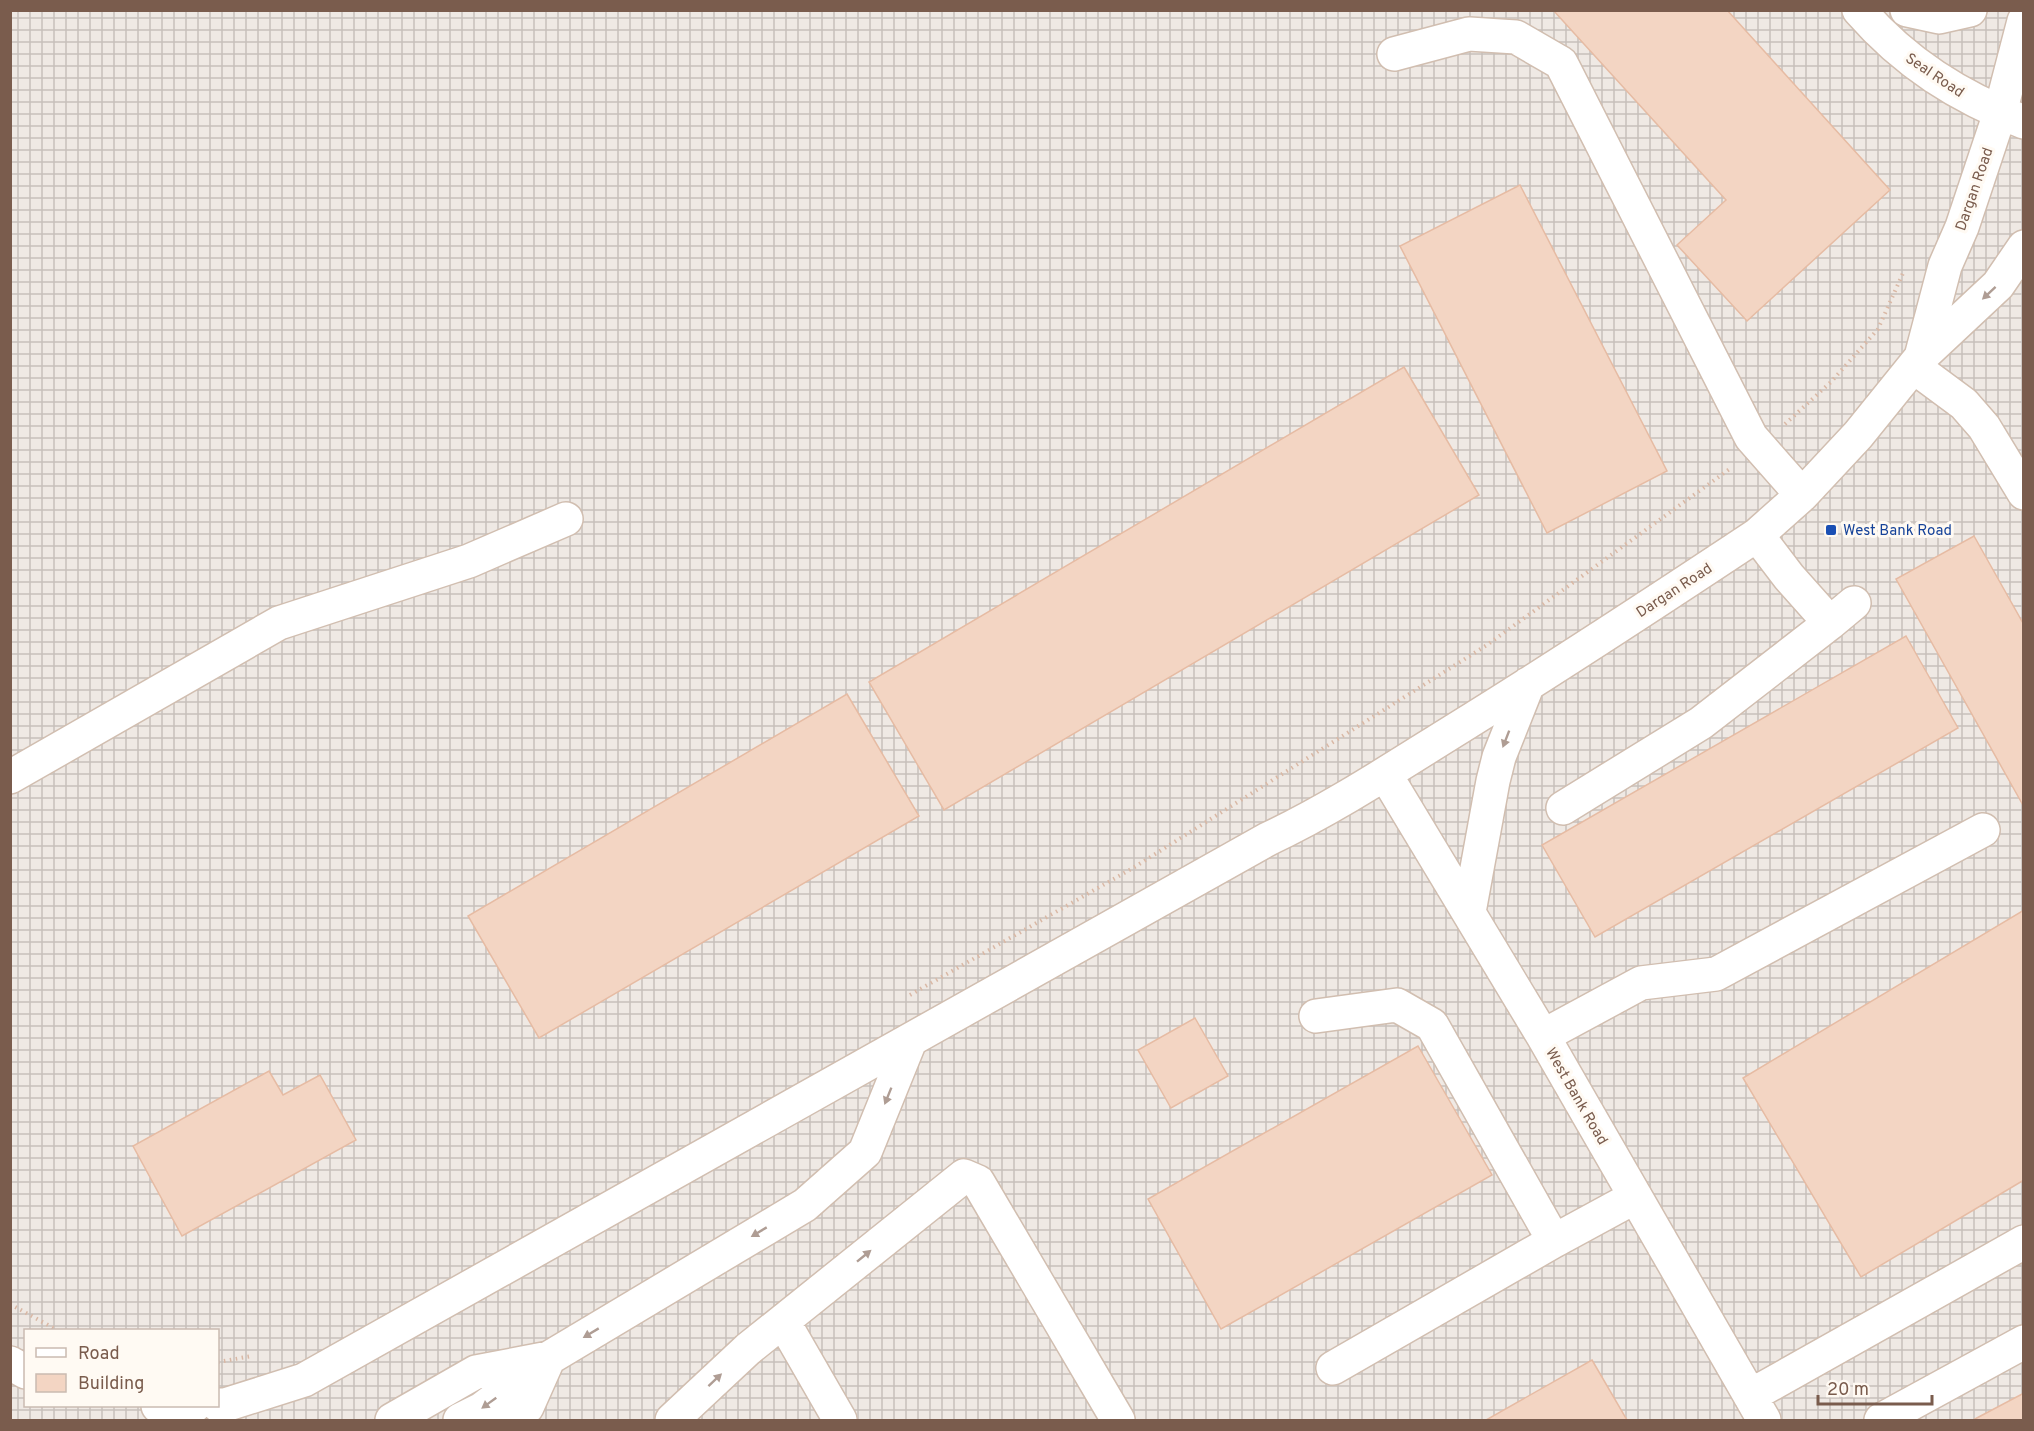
<svg xmlns="http://www.w3.org/2000/svg" width="2034" height="1431" font-family="Overpass,sans-serif">
<style>
.industrial{fill:url(#industrial-grid);fill-rule:evenodd}
.building{fill:#f3d5c3;stroke:#e6bba3;stroke-width:1.5}
.lines{fill:none;stroke-linecap:round;stroke-linejoin:round}
.minor-casing{stroke:#d1beb0;stroke-width:36}
.path{stroke:#d9b8a5;stroke-width:4;stroke-dasharray:1.5 4.5;stroke-linecap:butt}
.minor{stroke:#fff;stroke-width:33}
.oneway{fill:#af9d94}
.transit-dot{fill:#1a4fb4;stroke:#fffaf3;stroke-width:2}
.labels{text-anchor:middle;stroke-width:6;stroke-linejoin:round;paint-order:stroke}
.street-label{font-size:15px;fill:#7a5c4d;stroke:#fffaf3}
.transit-label{font-size:15px;fill:#164399;stroke:#fffaf3;text-anchor:start}
</style>
<defs>
<pattern id="industrial-grid" width="8" height="8" patternUnits="userSpaceOnUse" patternTransform="scale(1.5)"><rect width="8" height="8" fill="#efe9e4"/><path d="M0 4h8M4 0v8" fill="none" stroke="#c7c0bb"/></pattern>
</defs>
<rect width="100%" height="100%" fill="#fdf6ec"/>
<path class="industrial" d="M10,11H2023V1420H11ZM26,1330H218V1406H26Z"/>
<path class="building" d="M1553,10H1727L1890,190L1747,321L1677,245L1726,200Z
M1520,185L1667,471L1547,533L1400,246Z
M1404,367L1479,495L944,810L869,682Z
M1974,536L2024,625V807L1896,579Z
M1906,636L1958,728L1595,937L1542,845Z
M847,694L919,816L539,1038L468,916Z
M2024,910V1180L1861,1277L1743,1078Z
M1195,1018L1228,1076L1171,1108L1138,1050Z
M1418,1046L1492,1175L1221,1329L1148,1199Z
M269,1071L283,1095L320,1075L356,1140L182,1236L133,1146Z
M1592,1360L1627,1420H1486Z
M2024,1393V1420H1973Z"/>
<g class="lines">
<g class="minor-casing">
<path id="minor" d="M1859,10C1905,63 1959,97 2024,122
M1907,10L1939,17L1970,10
M1394,54L1469,34L1516,37L1561,63L1751,437L1802,495
M1921,357L1945,266L1962,227L2000,113L2024,21
M1914,367L1964,404L1984,427L2024,493
M1757,535L1789,577L1830,623L1854,603
M1385,774L1543,1036L1764,1420
M10,777L279,623L469,561L566,519
M1563,808L1701,723L1830,623
M1469,912L1493,781L1499,757L1528,684
M1316,1016L1397,1005L1432,1025L1554,1241
M1543,1036L1641,983L1716,974L1983,830
M783,1321L840,1420
M10,1363L26,1372
M1333,1368L1554,1241L1635,1197
M1750,1396L2024,1242
M218,1405H225L304,1380L1268,839C1334,808 1397,766 1460,727C1560,665 1659,600 1757,535L1802,495L1858,435L1921,357L1998,285L2024,247
M158,1406H194
M392,1420L476,1372L549,1358L805,1205L865,1152L910,1041
M460,1420L482,1409L543,1363
M512,1420L527,1407L547,1362
M672,1420L748,1349L964,1176L978,1182L1118,1420
M1881,1420L2024,1342"/>
</g>
<path class="path" d="M1785,424L1831,382L1878,329L1904,271
M910,995L1133,868L1487,645L1731,468
M10,1304L57,1330
M218,1362L252,1356"/>
<use href="#minor" class="minor"/>
</g>
<defs><path id="oneway-solid" d="M-6-.8H1V-3.2L6.5 0L1 3.2V.8H-6Z" transform="scale(1.5)"/></defs>
<g class="oneway">
<use href="#oneway-solid" transform="translate(1989 293) rotate(137)"/>
<use href="#oneway-solid" transform="translate(1506 739) rotate(111)"/>
<use href="#oneway-solid" transform="translate(888 1096) rotate(112)"/>
<use href="#oneway-solid" transform="translate(759 1232) rotate(149)"/>
<use href="#oneway-solid" transform="translate(864 1256) rotate(-39)"/>
<use href="#oneway-solid" transform="translate(591 1333) rotate(149)"/>
<use href="#oneway-solid" transform="translate(715 1380) rotate(-43)"/>
<use href="#oneway-solid" transform="translate(489 1403) rotate(144)"/>
</g>
<rect class="transit-dot" x="1825" y="524" width="12" height="12" rx="3"/>
<g class="labels">
<g class="street-label">
<text transform="translate(1935 75) rotate(34)" y="5">Seal Road</text>
<text transform="translate(1974 189) rotate(-71)" y="5">Dargan Road</text>
<text transform="translate(1674 590) rotate(-33)" y="5">Dargan Road</text>
<text transform="translate(1577 1096) rotate(60)" y="5">West Bank Road</text>
</g>
<g class="transit-label">
<text x="1843" y="535">West Bank Road</text>
</g>
</g>
<rect width="2034" height="1431" fill="none" stroke="#7a5c4d" stroke-width="24"/>
<rect x="24" y="1329" width="195" height="78" fill="#fffaf3" stroke="#cabbb1" stroke-width="1.5"/>
<rect x="36" y="1348" width="30" height="9" fill="#ffffff" stroke="#cabbb1" stroke-width="1.5"/>
<text x="78" y="1359" font-size="18" fill="#7a5c4d">Road</text>
<rect x="36" y="1374" width="30" height="18" fill="#f3d5c3" stroke="#cabbb1" stroke-width="1.5"/>
<text x="78" y="1389" font-size="18" fill="#7a5c4d">Building</text>
<path d="M1818 1395v9h114v-9" fill="none" stroke="#7a5c4d" stroke-width="3"/>
<text x="1827" y="1395" font-size="18" fill="#7a5c4d" stroke="#fffaf3" stroke-width="4.5" paint-order="stroke">20 m</text>
</svg>
